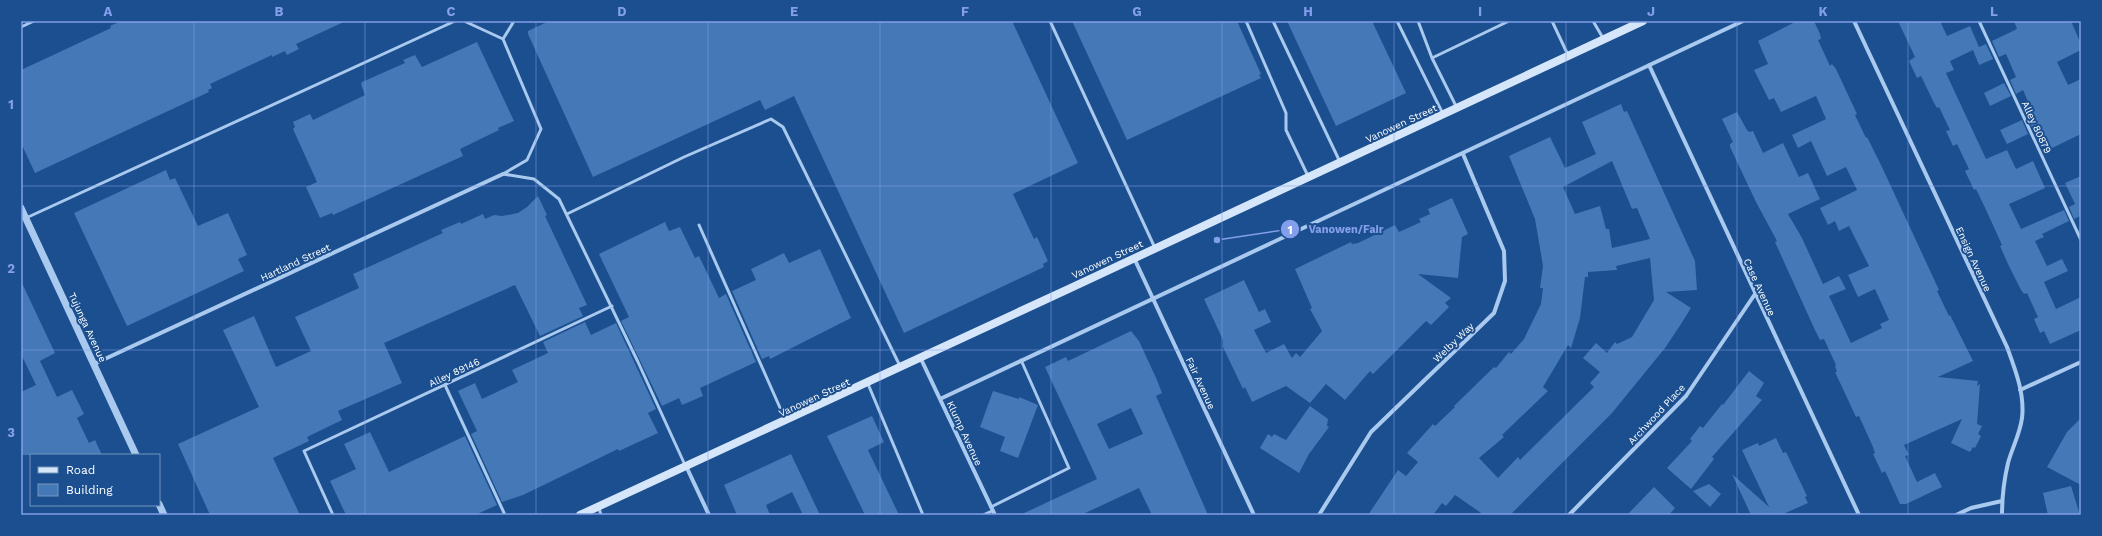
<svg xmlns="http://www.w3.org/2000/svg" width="2102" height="536" font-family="'Work Sans',sans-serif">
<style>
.building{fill:#4478b7;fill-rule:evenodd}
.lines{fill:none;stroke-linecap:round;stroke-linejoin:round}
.service{stroke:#a9c9ee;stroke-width:3}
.minor{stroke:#a9c9ee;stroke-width:4}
.tertiary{stroke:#a9c9ee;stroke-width:7}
.secondary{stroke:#d6e6fa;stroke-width:8}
.grid{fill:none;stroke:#839eea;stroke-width:1;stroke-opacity:0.55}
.labels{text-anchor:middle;stroke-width:4;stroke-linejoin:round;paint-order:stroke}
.street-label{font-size:10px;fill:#fff;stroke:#1b4f8f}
.leader{fill:none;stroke:#839eea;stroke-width:1.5}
.callout-dot{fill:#839eea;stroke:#1b4f8f;stroke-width:1.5}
.mark-label{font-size:12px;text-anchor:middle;font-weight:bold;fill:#fff}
.callout-label{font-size:11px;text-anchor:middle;font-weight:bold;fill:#839eea;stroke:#1b4f8f;stroke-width:4;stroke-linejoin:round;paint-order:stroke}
.neatline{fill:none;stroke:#839eea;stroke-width:1.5}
.grid-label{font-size:13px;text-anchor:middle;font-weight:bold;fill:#839eea}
</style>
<rect width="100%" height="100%" fill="#1b4f8f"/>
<path class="building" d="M121,21H346L296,44L299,49L287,55L285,51L272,57V55L210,84L212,88L208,90L209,92L35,173L21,143V70L111,28L110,26Z
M549,21H1012L1078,163L1013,194L1034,239L1037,237L1048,261L1043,264L1044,267L904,333L794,96L765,110L760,100L593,177L528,34V31Z
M1072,21H1237L1261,74L1259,75L1261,78L1127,140Z
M1287,21H1372L1406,93L1336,126Z
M1797,21H1814L1820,34L1821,39L1818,40L1830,66L1832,64L1836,69L1857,114L1855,115L1866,138L1867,137L1882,167L1939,290L1937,291L1949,316L1950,315L1973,361L1938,377L1978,381L1977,386L1980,384L1977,424L1982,426L1978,434L1981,436L1975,448L1973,447L1970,452L1951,443L1962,419L1904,445L1909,455L1905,456L1917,482L1935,473L1942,487L1906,504H1900L1885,471L1882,473L1873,454L1875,453L1873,447L1859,416L1856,417L1835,372H1837L1835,366L1836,365L1824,339L1820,340L1814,328L1775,242L1777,241L1756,202L1730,147V144L1733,142L1722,119L1737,112L1747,130L1749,132L1753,131L1763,153L1783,143L1799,177L1808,173L1820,199L1788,214L1802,238L1823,284L1839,276L1846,289L1829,296L1851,343L1882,328L1880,324L1889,320L1875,289L1858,297L1848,275L1869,266L1849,226L1839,231L1835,221L1828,225L1820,208L1857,190L1846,167L1827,176L1811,141L1798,148L1792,135L1826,119L1816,96L1781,112L1774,98L1769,100L1754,70L1768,64L1758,41Z
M1898,21H1940L1947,36L1970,26L1979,47L1986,44L1993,59L1979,65L1973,50L1950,61L1954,70L1946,73L1986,159L2007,150L2016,169L2033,161L2045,188L2009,204L2021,229L2064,210L2069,221L2042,234L2044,237L2035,241L2047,266L2062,259L2068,271L2044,282L2056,309L2081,297V330L2050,344L2044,331L2040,333L2034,319L2038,317L2027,293L2024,294L2021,290L2008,264L2000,246L2002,245L1987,212L1976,189L1974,190L1965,171L1969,169L1957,144L1953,146L1946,131L1950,130L1939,107L1937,108L1934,103L1921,76L1917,78L1909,61L1915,57Z
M2014,21H2071L2081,44V50L2057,62L2068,85L2081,79V134L2050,149L2040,129L2034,131L2027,118L2034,115L2023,90L2016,94L2010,80L2016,77L2006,54L1999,57L1992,41L2017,29Z
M477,42L514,121L498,128L499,130L460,149L463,156L333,215L332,213L320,218L306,187L317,182L293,129L295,127L293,122L310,114L313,120L365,95L361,84L362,82L405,63L403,60L415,55L422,67Z
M2004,83L2011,96L1990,106L1984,93Z
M1621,104L1624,112L1627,111L1695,261L1697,290L1666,292L1691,308L1681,324L1665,348L1612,413L1510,515H1484L1455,495L1446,506L1442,503L1433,515H1368L1398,470L1406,476L1418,462L1407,453L1433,424L1435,426L1455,407L1454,406L1494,367L1496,368L1509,352L1511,354L1524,339L1541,304L1543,288H1540L1543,266L1535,219L1509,156L1550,137L1565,168L1596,154L1582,122ZM1612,161L1632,209L1637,208L1650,239L1612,248L1609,229H1606L1600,206L1575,214L1563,187ZM1650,258L1654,300L1632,337L1617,344L1615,342L1607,353L1596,343L1583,358L1600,372L1590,383L1594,387L1520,460L1518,457L1498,478L1479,458L1504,437L1502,435L1548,391L1543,387L1568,345L1571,348L1580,318L1585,277H1588V272L1617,270L1616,266Z
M2022,120L2028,134L2007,144L2000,130Z
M166,170L170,180L175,178L198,226L228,213L247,255L238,259L244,271L127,326L74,213Z
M2081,176V218L2080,216L2074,219L2069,207L2075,204L2065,183Z
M538,196L547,215L545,216L587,305L579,308L583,316L540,336L515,285L384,343L402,383L338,411L342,420L307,437L309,441L273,458L300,515H210L178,444L259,407L223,330L254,316L276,367L311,351L295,317L359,288L353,274L443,233L441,230L460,222L461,224L483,214L485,219L494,215L502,216L518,213L527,207Z
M1452,198L1468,234L1462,237L1458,278L1418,274L1451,298L1445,303L1449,307L1431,325L1426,321L1373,374L1370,371L1345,400L1326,384L1310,403L1286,386L1252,402L1245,387L1243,389L1223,347V340L1204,299L1244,280L1259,312L1265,309L1271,322L1254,330L1266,353L1284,344L1292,358L1296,353L1300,357L1322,331L1310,309L1312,308L1295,269L1351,242L1352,244L1358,243L1395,225L1399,232L1421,222L1419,219L1430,214L1428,209Z
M665,222L669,231L680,227L695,258L699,256L719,298L726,294L756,362L700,388L703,396L682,405L679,398L662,406L621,321L629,317L599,254Z
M820,249L851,318L770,359L769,356L762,359L732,291L756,280L751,269L784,253L789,263Z
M21,281L55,353L40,361L57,397L72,390L84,414L77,418L89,443L95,440L102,455H21V392L36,385L21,354Z
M585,322L591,335L616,323L656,409L648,413L658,433L619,451L618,449L523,495L502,502L471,434L477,431L458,391L475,383L482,399L518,382L512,370L548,353L543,342Z
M1131,331L1139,341L1157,380L1162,393L1156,396L1208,515H1152L1139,488L1081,515H1020L1097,479L1045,367L1066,357L1068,361ZM1131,408L1143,434L1109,449L1097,424Z
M1749,371L1764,383L1756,396L1762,400L1712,457L1714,459L1691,489L1667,468L1692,441L1690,439L1700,426L1703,428L1722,404L1723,405Z
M993,391L1019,399V397L1038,405L1018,458L1000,451L1005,437L980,427Z
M1310,406L1328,419L1327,426L1329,427L1309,454L1299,473L1260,448L1268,434L1272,437L1274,434L1286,440Z
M872,416L884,442L868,450L899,515H865L827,436Z
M2081,418V485L2047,467L2067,432Z
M370,432L389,472L465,436L497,505L475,515H346L330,481L356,469L344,444Z
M1776,438L1783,453L1786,452L1807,496L1805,497L1808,503L1781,515H1751L1732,474L1769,507L1742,450L1758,443L1759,446Z
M791,454L820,515H803L792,492L766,505L770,515H737L724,485Z
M1709,484L1721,494L1710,507L1693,491Z
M2071,486L2080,515H2048L2043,493Z
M1654,487L1675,508L1669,515H1627Z"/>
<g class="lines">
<path class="service" d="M464,21L503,39L541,129L527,160L503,174
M1050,21L1155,248
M1246,21L1286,113V130L1308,176
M1273,21L1340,162
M1397,21L1443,114
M1418,21L1432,58
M1552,21L1568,55
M1593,21L1603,38
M1979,21L2081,240
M21,27L34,21
M503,39L514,21
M1456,106L1432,58L1509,21
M503,174L534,179L559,199L638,362L685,465
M567,214L684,157L771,119L783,127L900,366
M26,218L455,21
M699,225L785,419
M868,384L923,515
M445,385L505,515
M991,507L1069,468L1021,360
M599,508L601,515
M333,515L304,451L612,306
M983,515L992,511"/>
<path class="minor" d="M1854,21L2007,347C2015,369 2025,394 2022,418C2020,434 2012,448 2008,463C2004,480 2002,498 2002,515
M1649,65L1859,515
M1134,258L1254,515
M921,359L995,515
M94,364L503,174
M2020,390L2081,362
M940,399L1743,21
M686,466L709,515
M1319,515L1371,432L1494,313L1505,281L1504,251L1463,154
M1569,515L1686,396L1755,294
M1956,515L1971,508L2002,501"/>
<path class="tertiary" d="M21,208L136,455
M159,504L164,515"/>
<path class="secondary" d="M580,515C935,352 1289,186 1643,21"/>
</g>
<path class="grid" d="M194,21V515M365,21V515M536,21V515M708,21V515M880,21V515M1051,21V515M1222,21V515M1394,21V515M1566,21V515M1737,21V515M1908,21V515M21,186H2081M21,350H2081"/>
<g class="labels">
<g class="street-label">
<text transform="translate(1401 123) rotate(-25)" y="4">Vanowen Street</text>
<text transform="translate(2037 127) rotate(65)" y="4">Alley 80879</text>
<text transform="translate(1107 259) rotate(-25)" y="4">Vanowen Street</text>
<text transform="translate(1974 259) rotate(65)" y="4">Ensign Avenue</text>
<text transform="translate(295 262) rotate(-25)" y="4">Hartland Street</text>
<text transform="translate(1760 287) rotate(65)" y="4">Case Avenue</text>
<text transform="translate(88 327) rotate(65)" y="4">Tujunga Avenue</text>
<text transform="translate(1453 342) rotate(-44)" y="4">Welby Way</text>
<text transform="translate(454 372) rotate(-25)" y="4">Alley 89146</text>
<text transform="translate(1201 383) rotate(65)" y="4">Fair Avenue</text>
<text transform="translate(814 397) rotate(-25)" y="4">Vanowen Street</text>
<text transform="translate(1656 414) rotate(-47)" y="4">Archwood Place</text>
<text transform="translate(965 433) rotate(65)" y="4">Klump Avenue</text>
</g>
</g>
<path class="leader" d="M1217 240L1290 229"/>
<g class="callout-dot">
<circle cx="1217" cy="240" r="4"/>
<circle cx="1290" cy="229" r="10"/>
</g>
<g class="mark-label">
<text x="1290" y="234">1</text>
</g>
<g class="callout-label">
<text x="1346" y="233">Vanowen/Fair</text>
</g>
<rect width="2102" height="536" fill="none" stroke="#1b4f8f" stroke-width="44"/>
<rect x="30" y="454" width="130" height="52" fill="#1b4f8f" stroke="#7695bc"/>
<rect x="38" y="467" width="20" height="6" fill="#d6e6fa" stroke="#7695bc"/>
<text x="66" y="474" font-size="12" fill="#ffffff">Road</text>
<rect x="38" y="484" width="20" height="12" fill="#4478b7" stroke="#7695bc"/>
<text x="66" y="494" font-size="12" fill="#ffffff">Building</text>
<rect x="22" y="22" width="2058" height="492" class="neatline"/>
<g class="grid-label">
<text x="108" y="16">A</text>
<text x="279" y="16">B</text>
<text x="451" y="16">C</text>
<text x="622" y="16">D</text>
<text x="794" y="16">E</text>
<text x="965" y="16">F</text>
<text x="1137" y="16">G</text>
<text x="1308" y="16">H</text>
<text x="1480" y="16">I</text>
<text x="1651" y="16">J</text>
<text x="1823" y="16">K</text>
<text x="1994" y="16">L</text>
<text x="11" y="109">1</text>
<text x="11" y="273">2</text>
<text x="11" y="437">3</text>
</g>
</svg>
